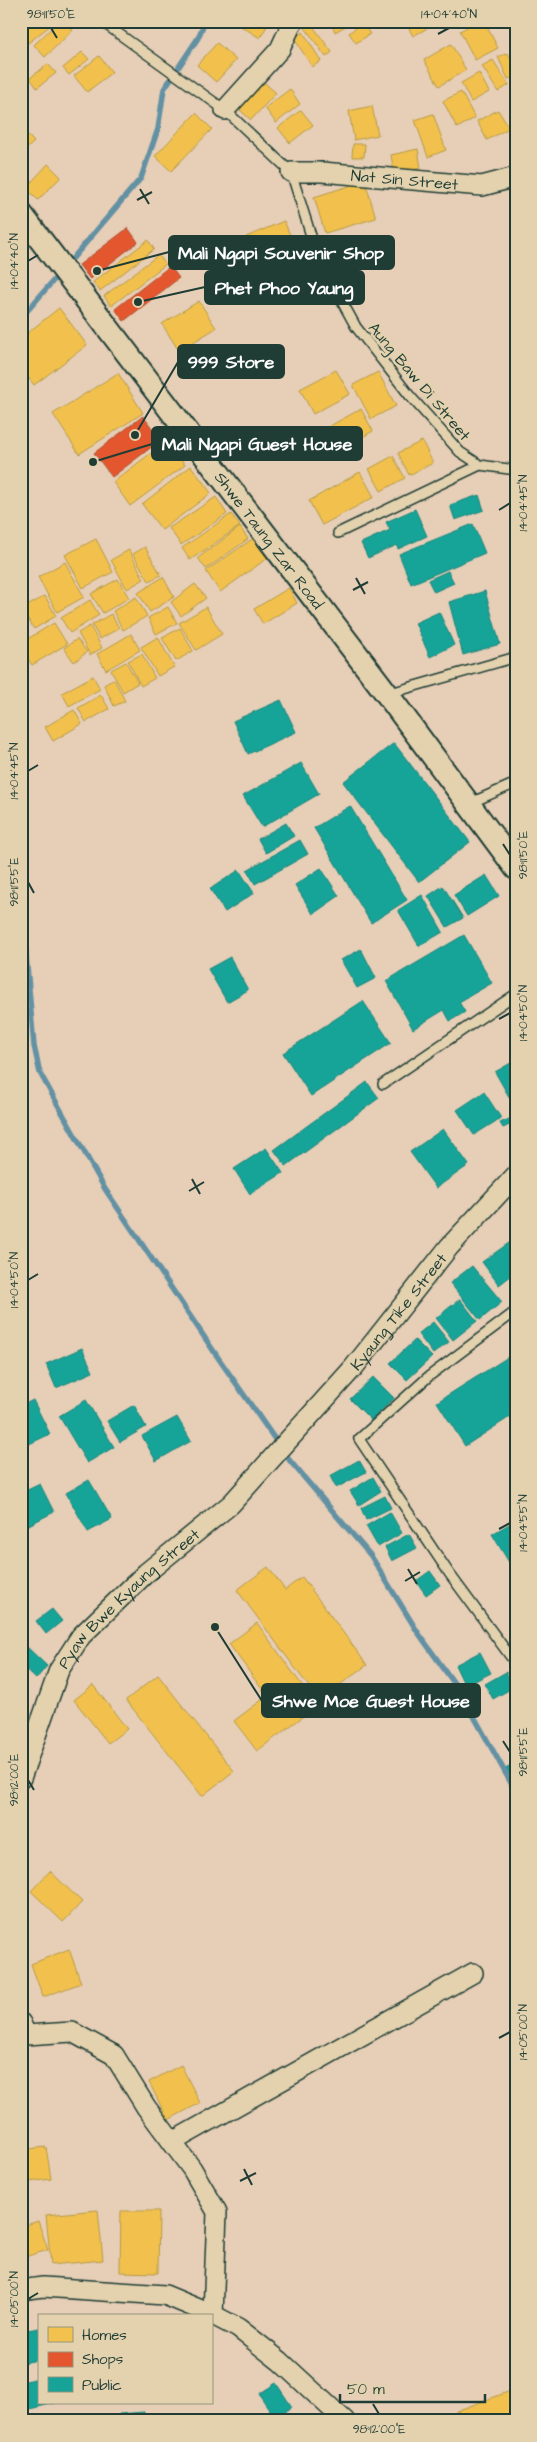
<svg xmlns="http://www.w3.org/2000/svg" width="537" height="2442" font-family="'Architects Daughter',sans-serif">
<style>
.homes{fill:#f2c14e;stroke:#b39946}
.shops{fill:#e4572e;stroke:#a94f30}
.public{fill:#17a398;stroke:#19847a}
.lines{fill:none;stroke-linecap:round;stroke-linejoin:round}
.stream{stroke:#6391a4;stroke-width:5.5}
.service-casing{stroke:#1f3d34;stroke-width:12}
.minor-casing{stroke:#1f3d34;stroke-width:22}
.tertiary-casing{stroke:#1f3d34;stroke-width:26}
.service{stroke:#e4d2af;stroke-width:9}
.minor{stroke:#e4d2af;stroke-width:19}
.tertiary{stroke:#e4d2af;stroke-width:22}
.ticks{fill:none;stroke:#1f3d34;stroke-width:2}
.labels{text-anchor:middle;stroke-width:5;stroke-linejoin:round;paint-order:stroke}
.street-label{font-size:16px;fill:#1f3d34;stroke:#e4d2af}
.leader{fill:none;stroke:#1f3d34;stroke-width:2}
.callout-dot{fill:#1f3d34;stroke:#e4d2af;stroke-width:2}
.callout{fill:#1f3d34;stroke:#1f3d34;stroke-width:2}
.callout-label{font-size:18px;text-anchor:middle;font-weight:bold;fill:#fff}
.neatline{fill:none;stroke:#1f3d34;stroke-width:2}
.ticks-label{font-size:12px;text-anchor:middle;fill:#1f3d34}
</style>
<rect width="100%" height="100%" fill="#e7ceb6"/>
<filter id="ink" filterUnits="userSpaceOnUse"><feTurbulence type="fractalNoise" baseFrequency=".02" numOctaves="2"/><feDisplacementMap in="SourceGraphic" scale="10" xChannelSelector="R" yChannelSelector="G"/><feConvolveMatrix kernelMatrix="1 2 1 2 8 2 1 2 1" color-interpolation-filters="sRGB"/></filter>
<g filter="url(#ink)">
<path class="homes" d="M31,21H56L28,43L21,35V29Z
M59,21H65L73,30L45,57L34,45Z
M233,21H270L260,38Z
M309,21L332,52L326,57L303,25Z
M330,21H354L335,32Z
M405,21H434L435,24L413,36Z
M478,21H484L498,48L475,60L460,31Z
M362,23L370,34L356,43L349,33Z
M303,32L321,61L312,67L294,38Z
M217,43L236,60L216,82L197,65Z
M451,44L466,70L439,86L424,60Z
M82,52L89,59L69,75L63,68Z
M508,53L516,70V76L508,79L498,57Z
M99,56L112,72L87,92L74,76Z
M493,60L509,85L498,92L482,66Z
M48,64L56,73L37,88L30,78Z
M479,73L489,92L471,102L461,83Z
M257,76L276,93L251,120L232,103Z
M290,89L300,104L276,123L265,108Z
M461,92L475,118L457,128L443,101Z
M372,106L378,135L354,140L349,111Z
M301,110L313,125L290,143L278,128Z
M498,110L509,128L487,140L477,121Z
M196,113L212,129L171,171L155,156Z
M433,114L446,150L428,157L415,120Z
M21,128L34,142L21,154Z
M353,144H365L364,157H352Z
M418,149L421,168L394,173L391,155Z
M48,164L61,177L38,200L26,188Z
M365,181L376,218L325,233L314,197Z
M284,221L295,247L256,262L246,237Z
M148,240L154,249L100,291L93,282Z
M158,255L166,264L111,306L104,296Z
M199,301L216,328L179,351L162,324Z
M59,308L87,345L34,385L21,368V338Z
M336,370L350,394L313,414L300,389Z
M378,372L396,406L371,419L353,385Z
M118,373L143,413L79,454L53,414Z
M361,409L373,431L327,457L315,434Z
M167,441L185,465L130,506L113,482Z
M422,441L433,463L409,475L398,453Z
M393,456L405,478L381,491L369,469Z
M191,466L211,493L162,530L142,504Z
M360,472L374,497L322,525L309,501Z
M216,497L227,514L181,545L169,528Z
M231,514L240,526L190,560L182,548Z
M240,527L248,539L206,569L198,558Z
M255,537L269,557L220,592L206,571Z
M96,539L113,572L83,588L65,555Z
M145,547L161,575L149,581L133,554Z
M129,550L144,579L127,589L111,560Z
M65,562L84,597L57,612L38,577Z
M163,577L174,597L150,612L138,593Z
M118,579L129,598L103,613L91,594Z
M195,584L206,598L181,616L171,602Z
M289,588L297,603L263,624L254,609Z
M45,596L56,616L34,629L22,609Z
M136,597L147,616L123,630L113,611Z
M90,600L99,615L70,633L61,618Z
M168,607L177,623L156,634L148,618Z
M206,607L222,634L196,650L179,623Z
M111,614L119,628L100,639L92,625Z
M54,623L67,644L32,665L21,648V643Z
M90,626L102,648L90,655L78,633Z
M180,628L193,651L176,661L162,638Z
M131,634L140,650L106,670L97,654Z
M158,637L174,667L158,676L141,647Z
M77,639L87,652L74,662L64,648Z
M142,654L155,678L141,686L128,661Z
M126,662L138,683L123,692L111,670Z
M93,676L100,689L69,706L62,693Z
M114,679L125,701L114,706L104,685Z
M101,695L109,709L86,722L78,708Z
M74,710L82,724L53,741L45,727Z
M268,1567L285,1590L302,1577L367,1665L319,1700L237,1590Z
M257,1623L317,1706L257,1751L234,1721L267,1696L229,1644Z
M158,1675L234,1771L202,1796L126,1700Z
M93,1685L127,1729L108,1743L74,1700Z
M50,1871L82,1902L63,1922L31,1891Z
M69,1949L81,1983L43,1997L31,1964Z
M181,2065L200,2103L168,2120L149,2082Z
M46,2147L51,2179L21,2183V2150Z
M98,2210L103,2260L51,2265L46,2215Z
M121,2211H159L158,2273L120,2272Z
M38,2221L48,2250L21,2258V2227Z
M516,2389V2421H454L451,2413Z"/>
<path class="shops" d="M128,228L138,242L90,279L79,265Z
M170,266L179,278L124,321L115,309Z
M143,416L161,440L112,477L94,453Z"/>
<path class="public" d="M479,495L484,510L455,520L450,505Z
M415,509L427,536L398,549L397,545L368,558L361,543L390,530L386,522Z
M473,524L485,553L411,584L399,554Z
M448,571L454,583L434,592L428,580Z
M485,591L500,644L463,655L449,602Z
M439,612L454,645L430,657L415,623Z
M281,700L296,732L248,754L233,721Z
M394,743L470,842L419,882L343,782Z
M301,763L319,794L262,827L243,796Z
M350,806L407,900L371,923L314,828Z
M286,823L294,836L266,853L258,839Z
M300,840L308,854L255,884L247,870Z
M321,868L339,896L313,914L295,885Z
M239,870L254,893L225,912L210,889Z
M486,875L499,896L467,916L454,895Z
M443,886L463,918L447,927L428,896Z
M422,895L443,932L419,946L398,910Z
M464,935L492,983L459,1002L465,1012L450,1021L444,1010L413,1029L386,981Z
M361,949L376,978L357,988L341,960Z
M230,957L248,990L227,1002L208,969Z
M363,1001L391,1043L311,1096L283,1053Z
M516,1060V1109L495,1072Z
M367,1082L379,1098L286,1166L274,1150Z
M484,1092L501,1118L474,1135L457,1110Z
M516,1116V1122L503,1128L500,1123Z
M443,1129L469,1165L436,1188L410,1152Z
M266,1148L283,1173L250,1194L234,1169Z
M516,1238V1272L499,1285L482,1262Z
M472,1266L502,1302L480,1320L450,1283Z
M460,1299L477,1321L453,1340L436,1318Z
M433,1322L449,1342L433,1354L418,1334Z
M415,1340L432,1357L407,1380L390,1363Z
M82,1348L93,1372L56,1388L46,1364Z
M516,1352V1413L465,1446L437,1402Z
M373,1377L394,1398L371,1420L350,1399Z
M33,1400L50,1434L21,1448V1406Z
M86,1400L114,1447L87,1463L59,1416Z
M134,1405L146,1427L120,1442L107,1421Z
M177,1417L191,1441L156,1461L142,1436Z
M359,1460L366,1472L336,1488L330,1476Z
M373,1477L381,1491L359,1505L350,1491Z
M89,1480L112,1519L88,1532L66,1493Z
M40,1484L54,1512L21,1529V1493Z
M385,1496L391,1508L366,1520L361,1508Z
M390,1512L402,1533L378,1547L366,1526Z
M516,1520V1574L492,1534Z
M409,1534L417,1548L392,1561L385,1547Z
M430,1571L440,1585L426,1595L416,1581Z
M52,1609L62,1621L46,1634L36,1621Z
M26,1646L47,1666L36,1679L21,1665V1651Z
M480,1652L491,1673L465,1686L455,1665Z
M506,1672L514,1687L493,1699L485,1684Z
M516,1762V1792L503,1771Z
M39,2328V2360L21,2363V2331Z
M39,2378V2403H55L21,2411V2382Z
M276,2383L292,2407L275,2418L259,2394Z
M144,2412L145,2421H120L119,2414Z"/>
<g class="lines">
<path class="stream" d="M67,265L141,178L158,129L164,89L198,38L205,21
M21,318L59,274
M21,823L26,955L34,1046L40,1073L105,1189L219,1359L290,1461L371,1556L417,1631L461,1693L516,1792"/>
<g class="service-casing">
<path id="service" d="M101,21L225,110L291,172L318,258L356,327L410,396L460,452L480,465
M338,533L480,465L516,470
M387,694L516,657
M468,804L516,783
M383,1084L516,994
M516,1311L428,1377L359,1439L449,1573L516,1664"/>
</g>
<g class="minor-casing">
<g id="minor">
<path d="M225,110L280,49L293,21"/>
<path id="s1" d="M291,172H322L482,186L516,177"/>
<path id="s2" d="M21,1778L59,1670L81,1636L146,1573L231,1504L354,1367L449,1247L516,1175"/>
<path d="M21,2023L26,2035L72,2032L114,2055L146,2107L192,2169L217,2212L213,2315"/>
<path d="M172,2142L473,1973"/>
<path d="M21,2290L43,2287L165,2295L213,2315L238,2328L280,2361L345,2421"/>
</g>
</g>
<g class="tertiary-casing">
<g id="tertiary">
<path id="s3" d="M21,214L387,694L516,868"/>
</g>
</g>
<use href="#service" class="service"/>
<use href="#minor" class="minor"/>
<use href="#tertiary" class="tertiary"/>
</g>
</g>
<path class="ticks" d="M51,28L57,38M438,34L449,28M140,189L149,204M137,200L152,192M28,261L38,255M499,510L510,503M356,578L365,594M353,590L368,582M28,771L38,765M503,844L510,855M28,882L34,893M499,1019L510,1013M192,1179L200,1194M189,1191L204,1182M28,1280L38,1274M499,1529L510,1523M408,1569L417,1584M405,1581L420,1572M503,1741L510,1752M28,1780L34,1790M499,2038L510,2032M244,2169L252,2185M240,2181L256,2173M28,2299L38,2293M373,2404L379,2414"/>
<g class="labels">
<g class="street-label">
<text dy="6" stroke="none"><textPath href="#s1" startOffset="114">Nat Sin Street</textPath></text>
<text transform="translate(420 381) rotate(50)" y="6">Aung Baw Di Street</text>
<text dy="6" stroke="none"><textPath href="#s3" startOffset="410">Shwe Taung Zar Road</textPath></text>
<text dy="6" stroke="none"><textPath href="#s2" startOffset="610">Kyaung Tike Street</textPath></text>
<text dy="6" stroke="none"><textPath href="#s2" startOffset="215">Pyaw Bwe Kyaung Street</textPath></text>
</g>
</g>
<path class="leader" d="M97 271L169 252M138 302L205 287M135 435L178 362M93 462L152 444M215 1627L262 1701"/>
<g class="callout-dot">
<circle cx="97" cy="271" r="5"/>
<circle cx="138" cy="302" r="5"/>
<circle cx="135" cy="435" r="5"/>
<circle cx="93" cy="462" r="5"/>
<circle cx="215" cy="1627" r="5"/>
</g>
<g class="callout">
<rect x="169" y="236" width="225" height="33" rx="5"/>
<rect x="205" y="271" width="159" height="33" rx="5"/>
<rect x="178" y="345" width="106" height="33" rx="5"/>
<rect x="152" y="427" width="210" height="33" rx="5"/>
<rect x="262" y="1684" width="218" height="33" rx="5"/>
</g>
<g class="callout-label">
<text x="281" y="259">Mali Ngapi Souvenir Shop</text>
<text x="284" y="294">Phet Phoo Yaung</text>
<text x="231" y="368">999 Store</text>
<text x="257" y="450">Mali Ngapi Guest House</text>
<text x="371" y="1707">Shwe Moe Guest House</text>
</g>
<rect width="537" height="2442" fill="none" stroke="#e4d2af" stroke-width="55"/>
<rect x="38" y="2314" width="175" height="90" fill="#e4d2af" stroke="#95967e"/>
<rect x="48" y="2327" width="25" height="15" fill="#f2c14e" stroke="#95967e"/>
<text x="82" y="2340" font-size="15" fill="#1f3d34">Homes</text>
<rect x="48" y="2352" width="25" height="15" fill="#e4572e" stroke="#95967e"/>
<text x="82" y="2364" font-size="15" fill="#1f3d34">Shops</text>
<rect x="48" y="2377" width="25" height="15" fill="#17a398" stroke="#95967e"/>
<text x="82" y="2390" font-size="15" fill="#1f3d34">Public</text>
<path d="M340 2394v8h145v-8" fill="none" stroke="#1f3d34" stroke-width="2.5"/>
<text x="347" y="2394" font-size="15" fill="#1f3d34" stroke="#e4d2af" stroke-width="4" paint-order="stroke">50 m</text>
<rect x="28" y="28" width="482" height="2386" class="neatline"/>
<g class="ticks-label">
<text x="51" y="18">98°11'50"E</text>
<text x="449" y="18">14°04'40"N</text>
<text transform="translate(14 261) rotate(-90)" y="4">14°04'40"N</text>
<text transform="translate(523 503) rotate(-90)" y="4">14°04'45"N</text>
<text transform="translate(14 771) rotate(-90)" y="4">14°04'45"N</text>
<text transform="translate(523 855) rotate(-90)" y="4">98°11'50"E</text>
<text transform="translate(14 882) rotate(-90)" y="4">98°11'55"E</text>
<text transform="translate(523 1013) rotate(-90)" y="4">14°04'50"N</text>
<text transform="translate(14 1280) rotate(-90)" y="4">14°04'50"N</text>
<text transform="translate(523 1523) rotate(-90)" y="4">14°04'55"N</text>
<text transform="translate(523 1752) rotate(-90)" y="4">98°11'55"E</text>
<text transform="translate(14 1780) rotate(-90)" y="4">98°12'00"E</text>
<text transform="translate(523 2032) rotate(-90)" y="4">14°05'00"N</text>
<text transform="translate(14 2299) rotate(-90)" y="4">14°05'00"N</text>
<text x="379" y="2433">98°12'00"E</text>
</g>
</svg>
